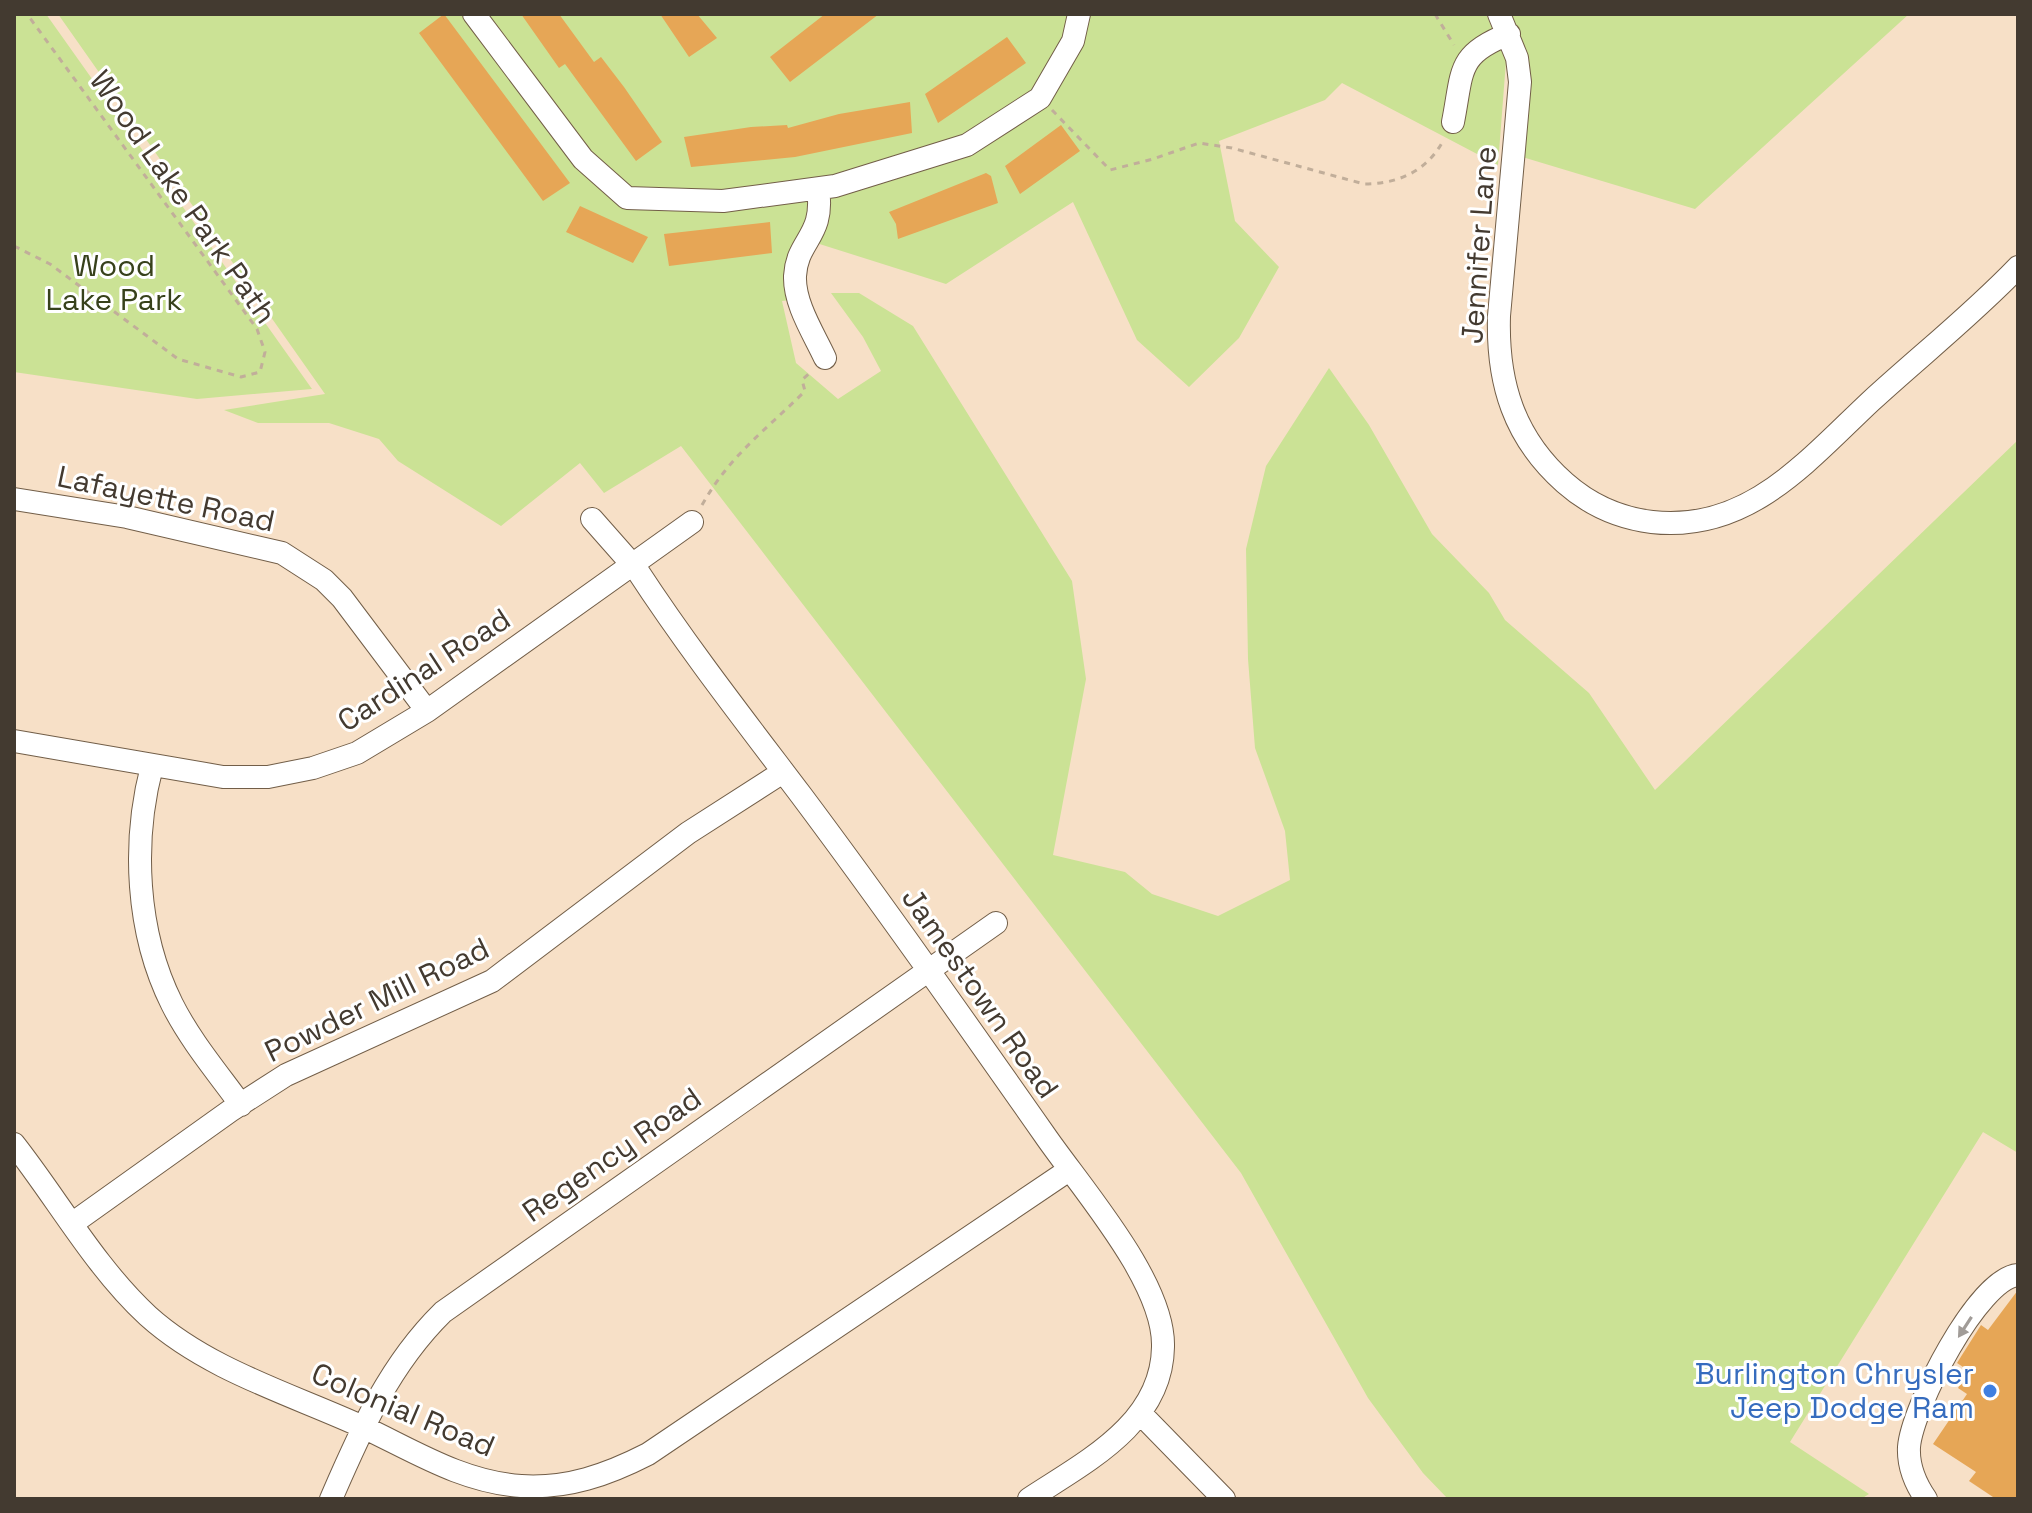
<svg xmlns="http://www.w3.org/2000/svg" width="2032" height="1513" font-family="'Space Grotesk',sans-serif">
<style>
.green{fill:#cbe295}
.building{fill:#e6a656}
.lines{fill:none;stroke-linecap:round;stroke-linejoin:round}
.minor-casing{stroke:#725e48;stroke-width:24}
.path{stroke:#c1ae9a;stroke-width:3;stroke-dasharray:6 6;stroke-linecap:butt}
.minor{stroke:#fff;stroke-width:22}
.oneway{fill:#a19c98}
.shop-dot{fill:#3f7fe0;stroke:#fff;stroke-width:3}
.labels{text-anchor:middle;stroke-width:6;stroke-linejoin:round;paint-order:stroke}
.street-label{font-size:30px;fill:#433a30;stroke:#fff}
.park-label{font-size:30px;fill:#37411b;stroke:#fff}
.shop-label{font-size:30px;fill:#366cbe;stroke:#fff;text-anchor:end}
</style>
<rect width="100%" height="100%" fill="#f7e0c7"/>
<path class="green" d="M14,14H46L312,389L197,399L14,372Z
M58,14H1486L1506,61L1498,165L1342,83L1325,100L1219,141L1235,221L1279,267L1239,338L1189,387L1137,340L1073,202L946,284L810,241L791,300L782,301L796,363L838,399L881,371L863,337L831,293H859L913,326L1072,581L1086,679L1053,855L1125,872L1152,894L1218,916L1290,880L1285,831L1255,748L1248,659L1246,549L1266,466L1329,368L1369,425L1432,534L1489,593L1505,620L1589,693L1655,790L2018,440V1153L1983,1132L1790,1442L1869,1494L1861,1499H1448L1423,1473L1368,1398L1241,1173L681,446L604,493L580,463L501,526L398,461L379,439L329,423H258L224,410L325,394Z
M1501,14H1909L1695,209L1516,155L1512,27Z"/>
<path class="building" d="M444,14L570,183L543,201L419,33Z
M521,14H559L594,62L601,57L624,87L662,142L636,161L565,64L559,68Z
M660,14H697L717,38L689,57Z
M825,14H879L790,82L770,57Z
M1007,37L1026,63L938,123L925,94Z
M910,102L912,133L795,157L691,167L684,137L751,127L787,125L788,128L839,114Z
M1061,125L1080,151L1020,194L1005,166Z
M986,173L991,176L998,203L898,239L896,224L889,212Z
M580,206L648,237L633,263L566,232Z
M770,222L772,253L669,266L664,234Z
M2018,1290V1499H1996L1969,1481L1976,1472L1933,1444L1967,1394L1958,1388L1969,1371L1957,1363L1962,1355L1981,1325L1988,1330Z"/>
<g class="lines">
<g class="minor-casing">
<path id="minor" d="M474,14L583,159L627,198L723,201L835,186L967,145L1040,98L1073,41L1079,14
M1499,14L1517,58L1520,82L1499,316C1497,383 1514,438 1565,483C1590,505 1619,518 1652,522C1748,533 1807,461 1871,401C1920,356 1972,315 2018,267
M1453,122C1463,72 1456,54 1509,34
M818,189C825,237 797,239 795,276C794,304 814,334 825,358
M14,499L127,517L282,553L324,580L342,598L427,711
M592,519L637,570C688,648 745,721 801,795C884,906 964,1020 1044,1134C1081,1188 1165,1282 1163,1347C1162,1424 1085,1462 1029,1499
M14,741L223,777H268L313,768L357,753L427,711L692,522
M152,766C132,842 136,932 172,1004C190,1040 217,1072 241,1105
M14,1144C58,1200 95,1267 148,1316C208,1370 291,1394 363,1427C414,1451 462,1482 521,1486C567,1489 607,1475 648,1454L1069,1170
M73,1223L230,1111L286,1075L492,981L688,833L783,772
M1140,1413L1224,1499
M331,1499C361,1430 389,1365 443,1312L996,923
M1926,1499C1915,1483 1908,1466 1909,1447C1912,1408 1978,1278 2018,1275"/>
</g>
<path class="path" d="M1435,14L1454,45
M1052,110L1110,170L1153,159L1199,143L1232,148L1364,184C1398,184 1428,171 1444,139
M14,246L50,264L178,359L241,377L260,372L265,352L257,329L27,14
M702,505C730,455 766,430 805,391L802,380L812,371"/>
<use href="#minor" class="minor"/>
</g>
<defs><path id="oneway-solid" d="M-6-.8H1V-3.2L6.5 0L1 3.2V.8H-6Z" transform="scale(2)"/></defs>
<use class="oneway" href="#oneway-solid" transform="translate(1965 1327) rotate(123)"/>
<circle class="shop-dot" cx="1990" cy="1391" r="8"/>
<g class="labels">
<g class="street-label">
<text transform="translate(183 197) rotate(55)" y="10">Wood Lake Park Path</text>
<text transform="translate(1479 245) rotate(-86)" y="10">Jennifer Lane</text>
<text transform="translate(166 499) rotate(12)" y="10">Lafayette Road</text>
<text transform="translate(424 670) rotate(-33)" y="10">Cardinal Road</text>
<text transform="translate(980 993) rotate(55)" y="10">Jamestown Road</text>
<text transform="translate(377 1000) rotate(-26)" y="10">Powder Mill Road</text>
<text transform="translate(612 1155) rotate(-35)" y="10">Regency Road</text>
<text transform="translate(403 1410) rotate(23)" y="10">Colonial Road</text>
</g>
<g class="park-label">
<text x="114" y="276">Wood<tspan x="114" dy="34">Lake Park</tspan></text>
</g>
<g class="shop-label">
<text x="1974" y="1384">Burlington Chrysler<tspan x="1974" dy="34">Jeep Dodge Ram</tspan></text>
</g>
</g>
<rect width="2032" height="1513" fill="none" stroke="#433a30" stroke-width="32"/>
</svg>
